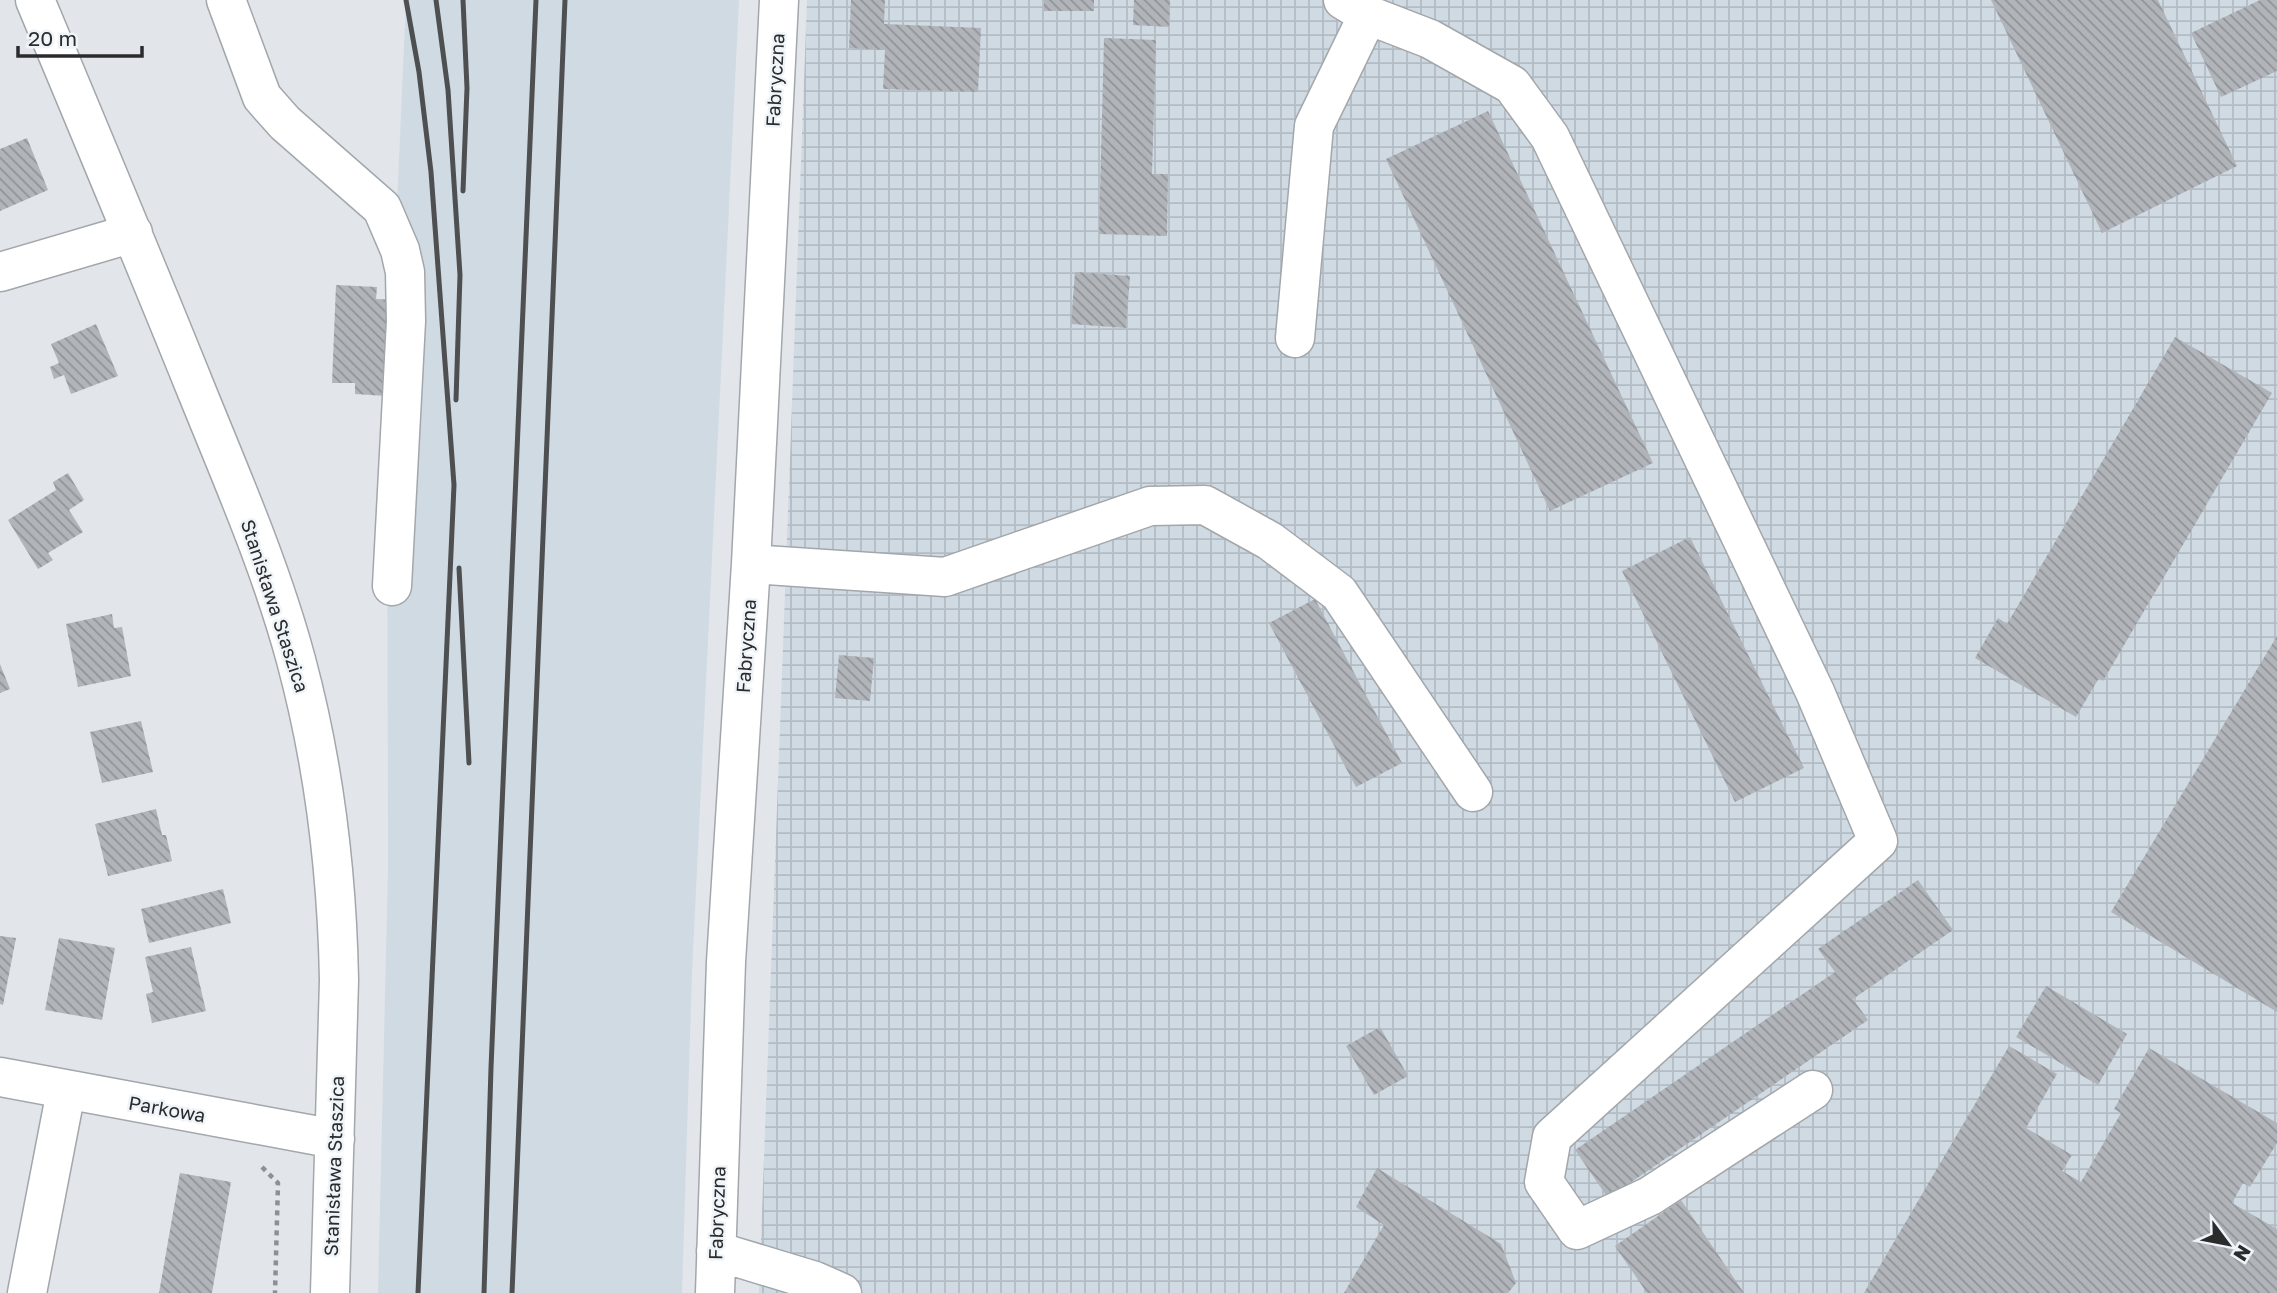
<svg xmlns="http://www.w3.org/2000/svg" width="2277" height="1293" font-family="'Golos Text',sans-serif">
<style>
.built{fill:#d0dae3}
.industrial{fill:url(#industrial-grid)}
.building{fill:url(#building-back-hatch)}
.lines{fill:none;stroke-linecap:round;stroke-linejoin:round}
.minor-casing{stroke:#a2a7ab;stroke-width:41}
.path{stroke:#8d9093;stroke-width:4.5;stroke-dasharray:5 5;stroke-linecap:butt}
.minor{stroke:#fff;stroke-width:38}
.rail{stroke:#4d4f51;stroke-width:5}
.labels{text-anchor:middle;stroke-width:5;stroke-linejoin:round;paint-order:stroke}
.street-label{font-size:19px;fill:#2a2b2d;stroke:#eff4f9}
</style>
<defs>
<pattern id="industrial-grid" width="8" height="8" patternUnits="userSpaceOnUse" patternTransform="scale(1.75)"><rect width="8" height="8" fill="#d0dae3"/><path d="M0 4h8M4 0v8" fill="none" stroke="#b3bbc3"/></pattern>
<pattern id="building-back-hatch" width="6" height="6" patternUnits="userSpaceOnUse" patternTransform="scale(1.75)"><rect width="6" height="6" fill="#b1b5ba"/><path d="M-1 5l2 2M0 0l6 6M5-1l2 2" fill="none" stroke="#909398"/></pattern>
</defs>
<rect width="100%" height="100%" fill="#e2e6eb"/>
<path class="built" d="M406,0H739L692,972L682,1293H378L388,867L387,434Z"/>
<path class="industrial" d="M807,0H2277V1293H759Z"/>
<path class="building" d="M851,0H885L884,24L981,28L978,92L883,89L885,50L849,48Z
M1044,0H1094V11H1044Z
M1134,0H1170L1169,27L1133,25Z
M1991,0H2158L2237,166L2102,233Z
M2260,0H2277V71L2221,97L2191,33Z
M1104,38L1156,40L1152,174H1168L1167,236L1099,234Z
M1488,111L1653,463L1550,511L1386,159Z
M27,138L48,190L0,211V149Z
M1075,272L1130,276L1126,328L1071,324Z
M336,285L377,287L376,299L397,300L386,396L355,394V383H332Z
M96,324L118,376L71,394L64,375L54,379L50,367L59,363L51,344Z
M2175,337L2272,393L2103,681L2099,678L2076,717L1975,658L1998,618L2007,624Z
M68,473L84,500L69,510L83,532L48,553L53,560L38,569L8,520L56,490L53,482Z
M1690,537L1804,768L1735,802L1622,571Z
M1315,599L1402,763L1356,787L1269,623Z
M112,614L114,628L122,627L131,676L78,687L66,624Z
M2277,636V1012L2111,912Z
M839,655L874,658L870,701L835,698Z
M0,664L10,689L0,693Z
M141,721L153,772L102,783L90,732Z
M156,809L162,835H166L172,861L108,876L95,824Z
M1918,880L1953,930L1853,999L1868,1020L1608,1198L1575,1150L1835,972L1818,949Z
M223,889L231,923L149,943L141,909Z
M0,936L16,938L3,1005L0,1004Z
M59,938L115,948L102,1020L45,1010Z
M191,947L206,1011L152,1023L146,994L153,992L145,957Z
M2046,986L2127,1034L2098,1085L2016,1037Z
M1380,1027L1408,1076L1374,1095L1346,1046Z
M2009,1046L2057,1074L2026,1128L2072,1155L2062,1171L2081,1182L2121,1113L2114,1109L2149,1048L2277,1123V1143L2250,1187L2243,1183L2232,1203L2277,1229V1293H1864Z
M1377,1168L1501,1244L1516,1283L1508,1293H1344L1384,1225L1356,1207Z
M180,1173L231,1182L212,1293H159Z
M1681,1200L1744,1293H1647L1615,1246Z"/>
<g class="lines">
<g class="minor-casing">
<path id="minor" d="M35,0C89,129 143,258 195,387C231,476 271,567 296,660C324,764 337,873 339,980L330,1293
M226,0L262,97L285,123L382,208L400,250L405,272L406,321L392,586
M1343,0L1368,15L1430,39L1512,85L1550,137L1815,692L1878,841L1552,1137L1544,1182L1577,1230L1650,1196L1813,1090
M0,272L133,233
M1295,338L1314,126L1368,15
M751,564L945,577L1150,506L1205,505L1270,541L1339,593L1473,792
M0,1077L335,1139
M716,1251L815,1281L842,1293
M27,1293L66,1091
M715,1293L726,962L751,564L779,0"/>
</g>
<path class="path" d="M262,1167L278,1183L275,1293"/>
<use href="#minor" class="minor"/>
<path class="rail" d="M406,0L419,72L431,172L454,485L418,1293
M436,0L448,90L460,275L456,400
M463,191L467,88L463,0
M459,568L469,763
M484,1293L491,1068L536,0
M512,1293L565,0"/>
</g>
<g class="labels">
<g class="street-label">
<text transform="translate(775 80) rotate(-87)" y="7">Fabryczna</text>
<text transform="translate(275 606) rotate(72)" y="7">Stanisława Staszica</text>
<text transform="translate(746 646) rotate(-86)" y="7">Fabryczna</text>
<text transform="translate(167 1109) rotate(10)" y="7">Parkowa</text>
<text transform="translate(334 1166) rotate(-88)" y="7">Stanisława Staszica</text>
<text transform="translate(717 1213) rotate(-88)" y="7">Fabryczna</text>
</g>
</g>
<g transform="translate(2228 1244) rotate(122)" stroke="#eff4f9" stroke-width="5" paint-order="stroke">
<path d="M0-5L12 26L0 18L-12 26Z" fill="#2a2b2d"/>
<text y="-10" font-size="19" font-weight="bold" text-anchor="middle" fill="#2a2b2d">N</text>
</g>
<path d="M18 46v10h124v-10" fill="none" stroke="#2a2b2d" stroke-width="3.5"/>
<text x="28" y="46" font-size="21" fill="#2a2b2d" stroke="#eff4f9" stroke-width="5" paint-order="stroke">20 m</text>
</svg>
